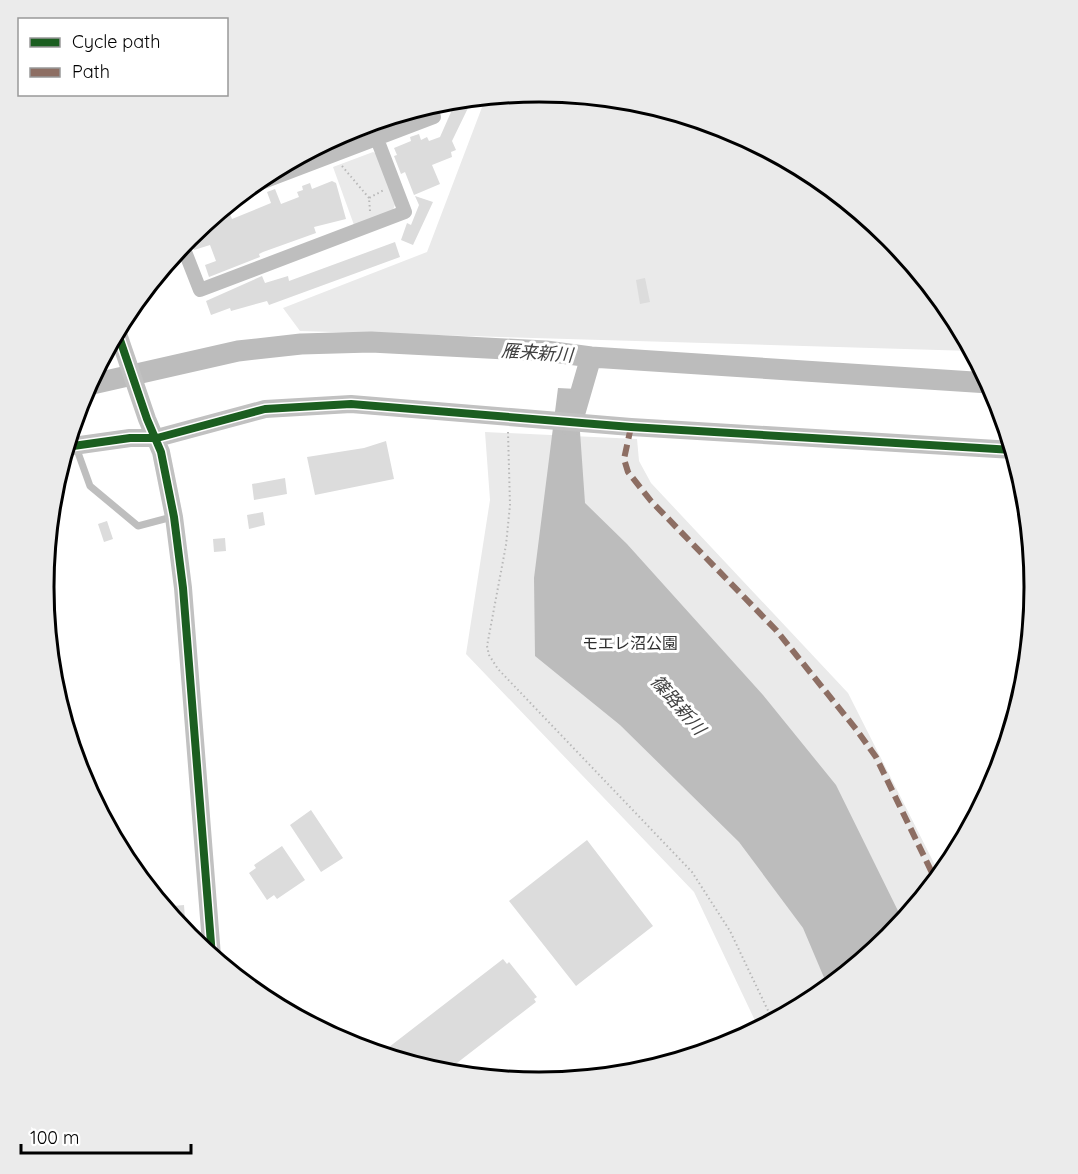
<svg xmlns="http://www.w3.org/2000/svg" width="1078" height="1174" font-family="Quicksand,'Noto Sans JP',sans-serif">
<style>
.green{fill:#eaeaea}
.water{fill:#bcbcbc}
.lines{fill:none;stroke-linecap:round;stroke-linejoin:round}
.river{stroke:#bcbcbc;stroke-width:21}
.building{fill:#dcdcdc}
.path{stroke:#b8b8b8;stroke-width:2;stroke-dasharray:1.5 3;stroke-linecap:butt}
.lane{stroke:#bebebe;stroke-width:7}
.street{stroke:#bebebe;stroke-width:14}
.secondary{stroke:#c1c1c1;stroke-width:18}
.quiet{stroke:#8d6e63;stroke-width:6;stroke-dasharray:12 6;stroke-linecap:butt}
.cycleway-casing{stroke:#fff;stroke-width:11}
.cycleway{stroke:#1b5e20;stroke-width:8}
.labels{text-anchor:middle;stroke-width:6;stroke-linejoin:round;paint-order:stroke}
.park-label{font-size:16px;fill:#2f2f2f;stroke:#fff}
.water-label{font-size:18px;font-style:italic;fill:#404040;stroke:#fff}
.rim{fill:none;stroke:#000;stroke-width:3}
</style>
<rect width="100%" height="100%" fill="#fff"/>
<path class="green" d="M539,92C571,95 604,96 635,101C651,104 667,111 683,115C807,153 911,236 972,351L300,331L283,308L427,252L484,102L482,97Z
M373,152L379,155L396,202L393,210L354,225L333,167Z
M485,432L637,439L639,461L651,483L848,693L940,875L889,938L814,999L759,1029L694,892L466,654L490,500Z"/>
<path class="water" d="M558,388L577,389L585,503L627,544L763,695L836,785L903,921L889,938L828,987L803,928L739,842L620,725L535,656L534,578Z"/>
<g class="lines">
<path class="river" d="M88,385L238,351L301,344L371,342L546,351L591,357L989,383
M571,426L591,357"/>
</g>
<path class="building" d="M455,103L468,108L452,141L456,150L451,152L452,157L432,165L440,184L414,195L405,172L401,174L394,156L397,155L394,148L411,141L410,137L419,134L421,140L427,137L429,141L440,137Z
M332,181L336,183L346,219L314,227L316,233L263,252L259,254L260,257L209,277L205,265L216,261L210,245L194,250L189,236L209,229L207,224L230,214L232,219L271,203L267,192L275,189L281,204L299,197L297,192L303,190L302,186L310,183L312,189Z
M415,196L433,202L413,245L401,240L407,223L411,225L419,205Z
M395,242L400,257L269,305L267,301L231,311L230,308L211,315L206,301L262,276L265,283L288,276L289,281Z
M645,278L650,302L640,304L636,280Z
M386,441L394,479L315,495L307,457L364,448Z
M285,478L287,494L254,500L252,484Z
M263,512L265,525L249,529L247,515Z
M107,521L113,539L104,542L98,524Z
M225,538L226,551L214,552L213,539Z
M311,810L343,858L321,872L290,825Z
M587,840L653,926L576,986L509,901Z
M282,846L305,880L277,899L274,895L267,900L249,873L256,868L254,865Z
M184,905L185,919L174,920L163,907Z
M503,959L507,964L509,962L537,997L534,999L536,1002L444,1073L380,1054Z"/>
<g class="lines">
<path class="path" d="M342,166L369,198
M370,211L369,198L384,190
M508,432L510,505L506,545L487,646L489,655L498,669L692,872L730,931L773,1021"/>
<path class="lane" d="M76,447L90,486L138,526L172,517"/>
<path class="street" d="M250,187L434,117L429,105
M182,244L200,290L405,212L377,139"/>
<path class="secondary" d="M117,331L147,419L161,452L174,517L183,588L212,956
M66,447L130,438H157L265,409L351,404L631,427L1013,450"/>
<path class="quiet" d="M631,427L624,459L628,472L651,501L776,630L856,729L876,757L936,881"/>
<g class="cycleway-casing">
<path id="cycleway" d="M117,331L147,419L161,452L174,517L183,588L212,956
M66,447L130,438H157L265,409L351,404L631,427L1013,450"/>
</g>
<use href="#cycleway" class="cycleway"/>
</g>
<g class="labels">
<g class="park-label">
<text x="630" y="649">モエレ沼公園</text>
</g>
<g class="water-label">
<text transform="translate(537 353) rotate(4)" y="6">雁来新川</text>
<text transform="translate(678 705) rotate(49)" y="6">篠路新川</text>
</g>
</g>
<path d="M0 0H1078V1174H0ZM54 587a485 485 0 1 1 970 0a485 485 0 1 1-970 0Z" fill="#ebebeb" fill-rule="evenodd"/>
<path class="rim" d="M54 587a485 485 0 1 1 970 0a485 485 0 1 1-970 0Z"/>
<rect x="18" y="18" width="210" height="78" fill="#ffffff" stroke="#999999" stroke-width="1.5"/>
<rect x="30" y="38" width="30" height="9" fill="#1b5e20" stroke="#999999" stroke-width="1.5"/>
<text x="72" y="48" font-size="18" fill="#000000">Cycle path</text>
<rect x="30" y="68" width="30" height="9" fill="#8d6e63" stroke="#999999" stroke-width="1.5"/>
<text x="72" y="78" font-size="18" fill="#000000">Path</text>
<path d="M21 1144v9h170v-9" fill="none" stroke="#000000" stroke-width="3"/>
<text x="30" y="1144" font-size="18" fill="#000000" stroke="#ffffff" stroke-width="4.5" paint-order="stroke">100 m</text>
</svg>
